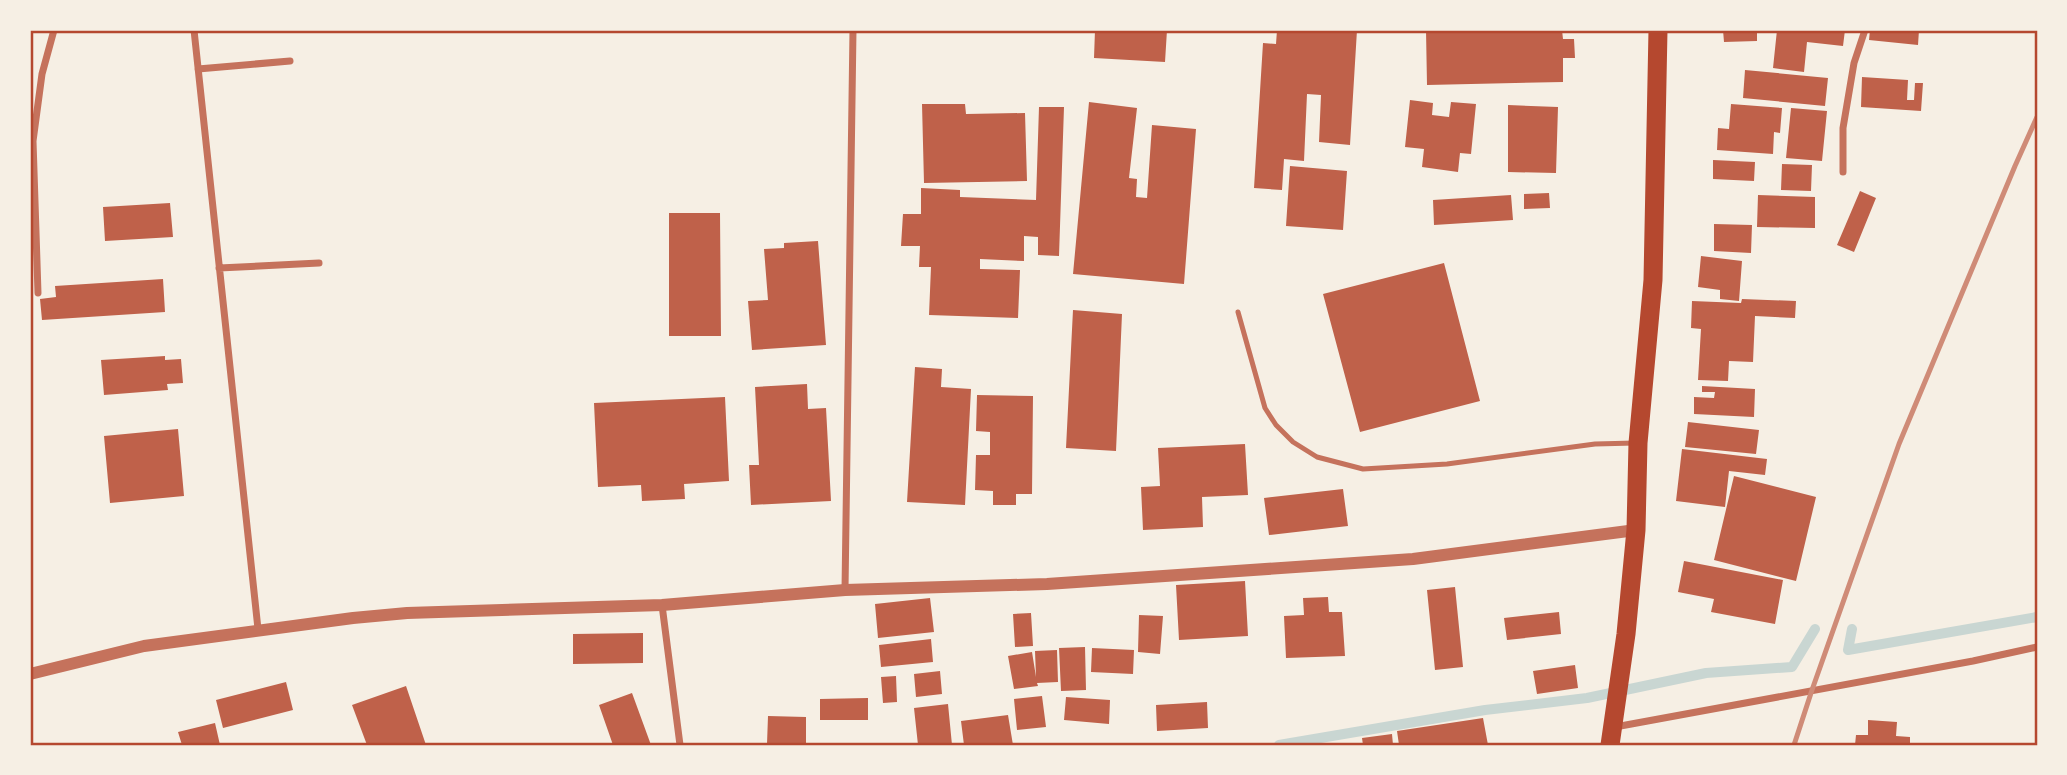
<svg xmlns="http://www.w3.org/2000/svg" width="2067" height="775" font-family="Bitter,serif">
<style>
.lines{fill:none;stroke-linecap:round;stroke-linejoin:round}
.stream{stroke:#c9d6d2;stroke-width:10}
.building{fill:#bf614a}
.service{stroke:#c5725c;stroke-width:5}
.minor{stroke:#c5725c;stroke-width:7}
.tertiary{stroke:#c5725c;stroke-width:12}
.trunk{stroke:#b5482f;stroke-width:19}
.rail{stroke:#cf8b77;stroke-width:5}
.neatline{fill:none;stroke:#b5482f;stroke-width:2.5}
</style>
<rect width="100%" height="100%" fill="#f6efe4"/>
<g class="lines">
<path class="stream" d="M1852,629L1848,650L2037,617
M1279,745L1485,710L1587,698L1706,673L1792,667L1815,629"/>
</g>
<path class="building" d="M1095,30H1167L1165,62L1094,58Z
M1277,30H1357L1350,145L1319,142L1321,95L1307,94L1304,161L1284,159L1282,190L1254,188L1263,43L1276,44Z
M1426,30H1562L1563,39H1574L1575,58H1563V82L1427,85Z
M1723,30H1757V41L1724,42Z
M1777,30H1845L1843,46L1807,42L1804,72L1773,68Z
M1870,30H1919L1918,45L1869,40Z
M1745,70L1828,78L1825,106L1743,98Z
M1862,77L1908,80L1907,100H1914L1915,83H1923L1921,111L1861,107Z
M1410,100L1433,103L1432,115L1449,117L1451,102L1476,104L1471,154L1460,153L1458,172L1422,167L1424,149L1405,147Z
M1089,102L1137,108L1129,178L1137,179L1136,197L1147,198L1152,125L1196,129L1184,284L1073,274Z
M922,104H965L966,114L1025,113L1027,181L924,183Z
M1731,104L1782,108L1780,133L1774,132L1773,154L1717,150L1718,128L1729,129Z
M1508,105L1558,107L1556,173L1508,172Z
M1039,107H1064L1059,256L1038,255V237L1024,236V261L980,259V269L1020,270L1018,318L929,315L931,267H919L920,246H901L903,214H921V188L960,190V197L1036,200Z
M1791,108L1827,111L1822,161L1786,158Z
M1713,160L1755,162L1754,181L1713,179Z
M1782,164L1812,165L1811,191L1781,190Z
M1290,166L1347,171L1343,230L1286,226Z
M1860,191L1876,198L1854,252L1837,245Z
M1549,193L1550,208L1524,209V194Z
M1511,195L1513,220L1434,225L1433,200Z
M1758,195L1815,197V228L1757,227Z
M170,203L173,237L105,241L103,207Z
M669,213H720L721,336H669Z
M1714,224L1752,225L1751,253L1714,251Z
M818,241L826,345L752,350L748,301L768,300L764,249L784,248V243Z
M1701,256L1742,261L1739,301L1720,299V290L1698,287Z
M1444,263L1480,401L1360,432L1323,294Z
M163,279L165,312L42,320L40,299L56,297L55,286Z
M1742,299L1796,301L1795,318L1755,316L1753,362L1729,361L1728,381L1698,380L1701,329L1691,328L1692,301L1741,303Z
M1073,310L1122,314L1116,451L1066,448Z
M165,356V360L181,359L183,383L167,384L168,390L104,395L101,360Z
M915,367L942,369L941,387L971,389L965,505L907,502Z
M807,384L808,409L826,408L831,501L751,505L749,465H759L755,387Z
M1702,386L1755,389L1754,417L1694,414V397L1714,398L1715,392H1702Z
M977,395L1033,396L1032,494H1016V505H993V491L975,490L976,455H990V432L976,431Z
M725,397L729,481L684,484L685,499L642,501L641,485L598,487L594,403Z
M1688,422L1759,430L1756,454L1685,447Z
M178,429L184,496L110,503L104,436Z
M1245,444L1248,495L1202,497L1203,527L1143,530L1141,487L1160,486L1158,448Z
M1682,449L1767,459L1765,475L1729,471L1725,507L1676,501Z
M1734,476L1816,497L1796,581L1714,560Z
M1343,489L1348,526L1269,535L1264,498Z
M1684,561L1783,580L1775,624L1711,612L1714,599L1678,592Z
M1245,581L1248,636L1179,640L1176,585Z
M1455,587L1463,667L1435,670L1427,590Z
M1328,597L1329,612H1342L1345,656L1286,658L1284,616L1304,615L1303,598Z
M930,598L934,632L878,638L875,604Z
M1559,612L1561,634L1507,640L1504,618Z
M1031,613L1033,646L1015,647L1013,614Z
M1139,615L1163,616L1160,654L1138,652Z
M643,633V663L573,664V634Z
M931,639L933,662L881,667L879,645Z
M1085,647L1086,690L1061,691L1059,648Z
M1092,648L1134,650L1133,674L1091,672Z
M1057,650L1058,682L1037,683L1038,686L1014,689L1008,656L1032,652L1036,677L1035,651Z
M1575,665L1578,688L1537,694L1533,671Z
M940,671L942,694L916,697L914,674Z
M896,676L897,702L883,703L881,677Z
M286,682L293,710L223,728L216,700Z
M406,686L426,745H367L352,705Z
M632,693L651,745H613L599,705Z
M1042,696L1046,727L1017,730L1014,699Z
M1066,697L1110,700L1109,724L1064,720Z
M868,698V720H820V699Z
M1207,702L1208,728L1157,731L1156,705Z
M948,704L952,745H918L914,708Z
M1008,715L1013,745H964L961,721Z
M768,716L806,717V745L767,744Z
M1483,718L1488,745H1399L1397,731Z
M1868,720L1897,722L1896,736L1910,737V745H1855L1856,735H1868Z
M215,723L220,745H182L178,732Z
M1392,734L1393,745H1363L1362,738Z"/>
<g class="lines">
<path class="service" d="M1238,312L1265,408L1276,425L1293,442L1317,457L1363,469L1447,464L1595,444L1635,443"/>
<path class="minor" d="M194,30L258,629
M198,69L290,61
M1843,172V128L1854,63L1865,30
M219,268L319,263
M38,293L33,141L42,74L54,30
M845,590L853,30
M662,605L680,745
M1615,727L1973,661L2037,647"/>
<path class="tertiary" d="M30,674L144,646L353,618L407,613L662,605L845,590L1047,584L1413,559L1636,530"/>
<path class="trunk" d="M1610,745L1626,634L1636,530L1638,443L1653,280L1658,30"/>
<path class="rail" d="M1794,745L1812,690L1899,444L2015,166L2037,117"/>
</g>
<rect width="2067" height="775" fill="none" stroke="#f6efe4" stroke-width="63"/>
<rect x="32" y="32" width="2004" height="712" class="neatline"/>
</svg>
